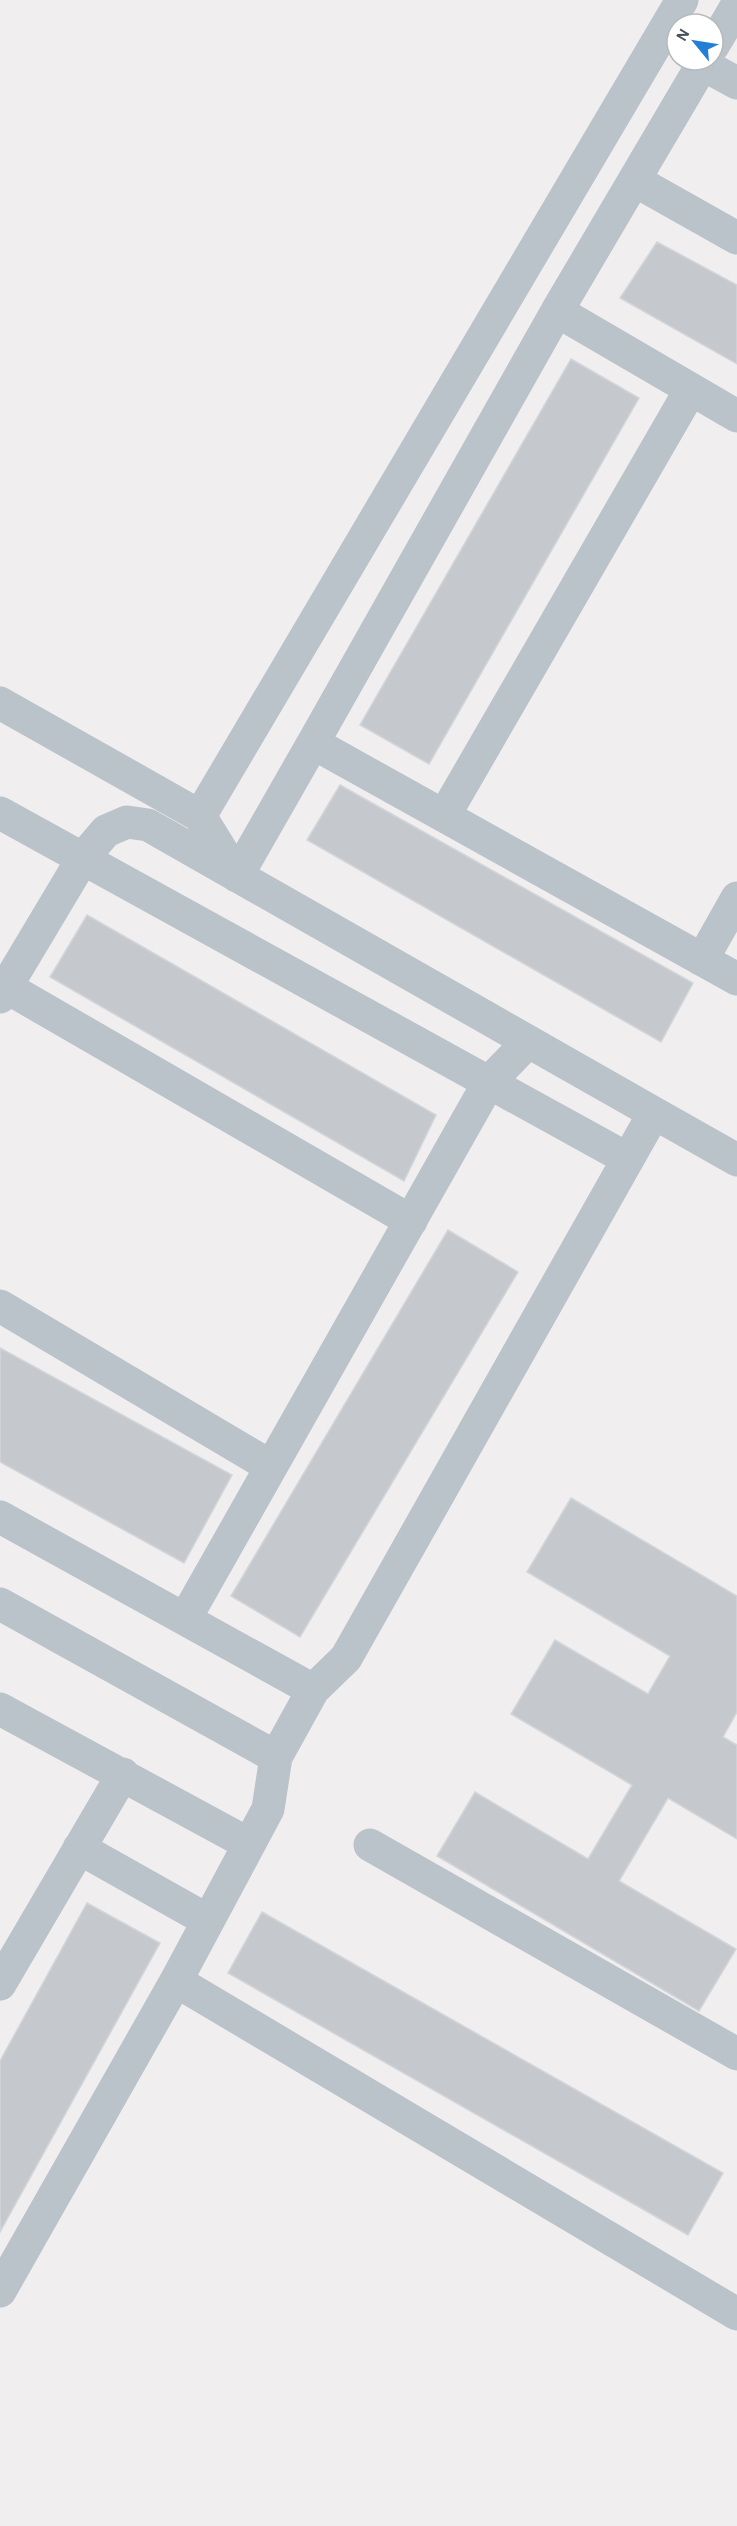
<svg xmlns="http://www.w3.org/2000/svg" width="737" height="2526" font-family="'Alegreya Sans',sans-serif">
<style>
.building{fill:#c5c9cd;stroke:#d2d5d9;stroke-width:1.5}
.lines{fill:none;stroke-linecap:round;stroke-linejoin:round}
.minor{stroke:#bac3ca;stroke-width:33}
</style>
<rect width="100%" height="100%" fill="#f0eeee"/>
<path class="building" d="M657,242L737,285V364L620,298Z
M571,359L639,398L429,764L360,725Z
M340,785L693,983L661,1042L307,840Z
M87,915L436,1115L404,1181L50,977Z
M448,1230L518,1272L300,1637L231,1596Z
M0,1348L232,1475L184,1563L0,1462Z
M571,1498L737,1596V1712L723,1737L737,1745V1839L668,1798L619,1881L736,1949L699,2011L437,1856L475,1792L588,1859L632,1785L511,1714L555,1640L648,1694L670,1656L527,1572Z
M87,1903L160,1943L0,2232V2061Z
M262,1912L723,2173L688,2235L228,1973Z"/>
<g class="lines">
<path class="minor" d="M713,46L737,5
M705,60L557,311L737,416
M702,64L737,83
M634,180L737,238
M557,311L313,743L737,979
M0,703L200,816L237,876L313,743
M0,813L626,1158
M200,816L682,0
M444,816L691,389
M702,960L737,898
M6,987L411,1221
M0,997L83,858L106,831L127,822L148,825L654,1113
M0,1306L270,1466
M0,1517L313,1690
M0,1604L276,1757L268,1809L176,1981
M185,1619L489,1082L528,1042
M0,1709L247,1843
M276,1757L313,1690L346,1658L654,1113L737,1160
M370,1845L737,2054
M79,1848L207,1920
M0,1984L123,1774
M0,2291L176,1981L737,2314"/>
</g>
<g transform="translate(695 42) rotate(300)"><circle r="28" fill="#ffffff" stroke="#b5babd" stroke-width="1.5"/>
<path d="M0-4.5L10 22L0 15L-10 22Z" fill="#237fd5"/>
<text y="-9" font-size="16" font-weight="bold" text-anchor="middle" fill="#47535a">N</text>
</g>
</svg>
